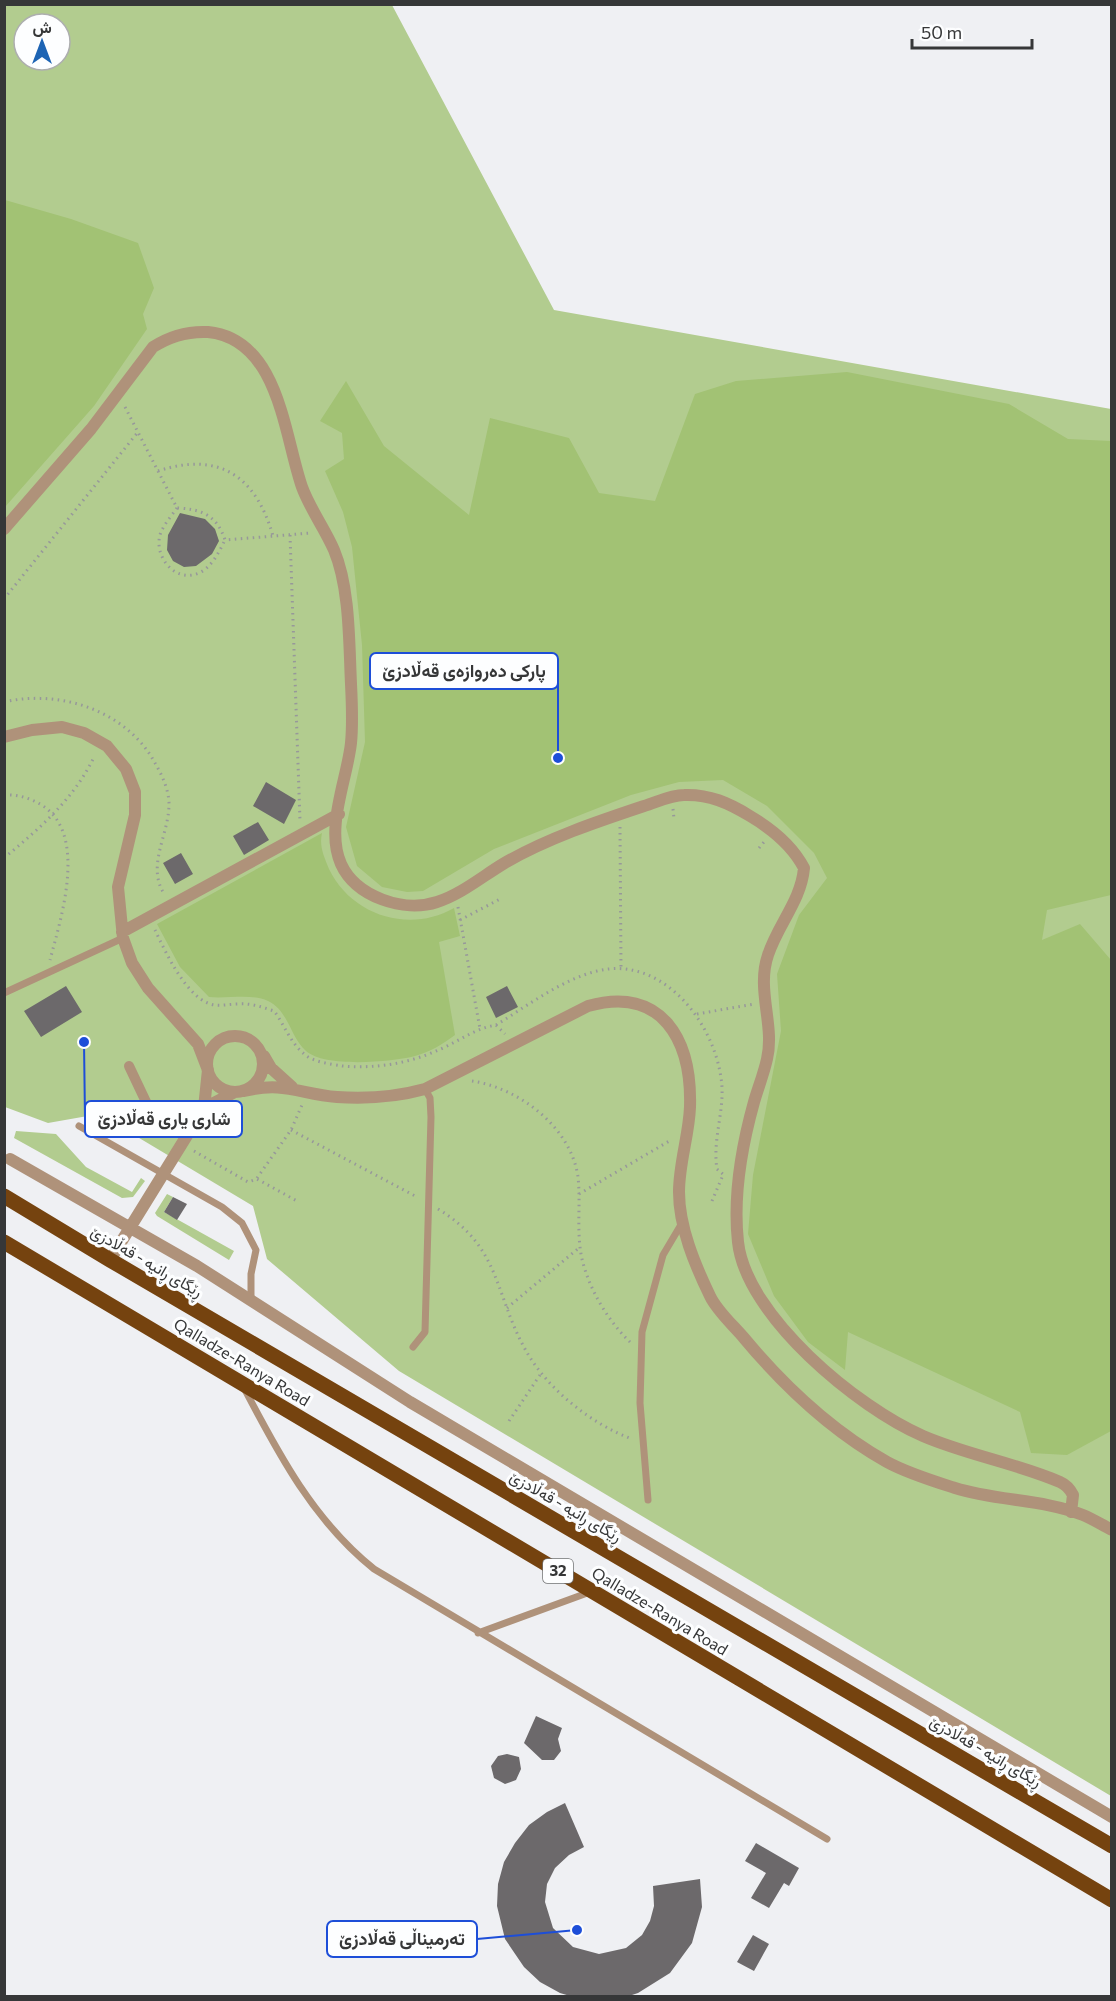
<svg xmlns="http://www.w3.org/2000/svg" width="1116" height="2001" font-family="Commissioner,Vazirmatn,sans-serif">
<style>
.green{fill:#b2cc8f;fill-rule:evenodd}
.forest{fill:#a2c274}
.building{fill:#6c696b}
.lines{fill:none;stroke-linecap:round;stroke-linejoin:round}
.path{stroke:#97989a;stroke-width:3;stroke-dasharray:1.5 4.5;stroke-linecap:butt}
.service{stroke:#af927a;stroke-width:7}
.pedestrian{stroke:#af927a;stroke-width:10}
.minor{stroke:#af927a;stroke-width:12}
.primary{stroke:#75430f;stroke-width:15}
.labels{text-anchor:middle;stroke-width:6;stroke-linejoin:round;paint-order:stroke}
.shield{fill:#fdfeff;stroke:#727374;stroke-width:1.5}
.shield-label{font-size:15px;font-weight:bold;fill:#363738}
.street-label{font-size:16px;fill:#363738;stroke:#fdfeff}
.leader{fill:none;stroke:#1d4ed8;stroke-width:2}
.callout-dot{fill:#1d4ed8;stroke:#fdfeff;stroke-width:2}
.callout{fill:#fdfeff;stroke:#1d4ed8;stroke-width:2}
.callout-label{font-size:18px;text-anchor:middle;font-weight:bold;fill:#363738}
</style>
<rect width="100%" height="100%" fill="#eff0f3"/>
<path class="green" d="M5,5H392L554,310L1111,409V1796L399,1371L267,1259L253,1206L99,1114L48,1123L5,1107ZM24,24H60V60H24Z
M16,1131L56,1134L86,1167L132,1192L141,1178L145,1181L133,1197L122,1198L14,1138Z
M167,1194L173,1197L164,1212L234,1251L229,1260L157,1216L155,1213Z"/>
<path class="forest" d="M5,200L71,219L138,243L154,288L143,314L147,329L94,406L5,507Z
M847,372L1009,404L1068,439L1111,441V895L1047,910L1042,940L1080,924L1111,960V1431L1067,1455L1031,1453L1020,1412L848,1332L845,1370L808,1342L774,1296L748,1234L753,1175L781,1031L777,974L799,915L827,878L814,853L767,806L723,780L679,782L631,795L494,849L423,891L407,892L382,887L357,866L346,827L365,742L362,645L352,547L343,512L325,471L344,459L342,433L320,421L346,381L384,446L469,515L490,418L569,438L599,493L655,501L695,394L736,381Z
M322,833C319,847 324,856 329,869C351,915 409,934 454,908L460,936L439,942L455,1035C443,1044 430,1052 415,1056C392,1062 325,1068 306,1051C290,1037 289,1011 268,1001C250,993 228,999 209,997L180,967L157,924Z"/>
<path class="building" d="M180,513L205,519L215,529L219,541L212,554L196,566L184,567L173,561L167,550L168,535Z
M266,782L296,800L284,824L253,806Z
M258,822L269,840L244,855L233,836Z
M181,853L193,874L175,884L163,863Z
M66,986L82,1012L41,1037L24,1011Z
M507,986L518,1007L496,1018L486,997Z
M173,1197L187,1204L177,1220L164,1212Z
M536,1716L562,1728L558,1739L561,1751L554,1760H542L524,1743Z
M507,1754L519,1757L521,1769L516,1780L505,1784L494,1778L491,1766L498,1756Z
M565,1803L584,1847L569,1855L555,1868L547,1884L545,1902L553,1928L573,1947L599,1954L626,1948L642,1935L650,1921L654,1906L653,1886L700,1879L702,1907L692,1943L670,1973L638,1993L629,1996H570L560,1993L540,1982L524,1967L505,1939L497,1906L498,1884L504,1862L515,1843L529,1825L547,1812Z
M756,1843L799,1868L789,1886L784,1883L769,1908L751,1898L766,1873L745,1861Z
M753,1935L769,1944L754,1971L737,1962Z"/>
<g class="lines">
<path class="path" d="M125,407L177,508C201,509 217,515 225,540L311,533
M158,471C219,451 256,476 273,536
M177,508C172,515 165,523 161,532C152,554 174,584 199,573C212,567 219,552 225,540
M290,535L300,821
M4,599L138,432
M4,702C61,689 127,711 155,763C162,775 168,788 169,802C170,834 145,866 165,895
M4,795C17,794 29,798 40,804C89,832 61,918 50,960
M673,809L674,819
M620,827L621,969
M759,848L764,842
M4,858C39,829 74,799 94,757
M458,907L480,1029
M460,920L502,898
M155,930C165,951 188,1002 215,1005C222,1006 230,1004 238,1004C251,1003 262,1007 274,1011C284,1024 290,1042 303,1053C312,1062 330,1064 342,1066C378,1069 412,1063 445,1047C462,1039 477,1028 496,1025L505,1034
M697,1014L754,1004
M496,1025C527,1006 561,980 597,971C661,955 713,1020 721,1078C726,1108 712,1138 717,1169L725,1176
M472,1081C519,1088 571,1127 578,1177C581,1204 576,1232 582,1259C589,1289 608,1321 630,1342
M291,1130L417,1197
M194,1151L248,1182L257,1179L297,1201
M257,1178L291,1130L302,1105
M579,1194L671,1140
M712,1201L723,1175
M438,1209C501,1247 494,1293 525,1349C546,1388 591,1424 632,1439
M507,1308L580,1247
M509,1421L542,1372"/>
<path class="service" d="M4,993L123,938
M79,1126L222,1207L242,1223L256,1250L251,1274V1301
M413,1347L425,1332L431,1117L430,1098L425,1089
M244,1388C279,1455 314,1521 374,1569L827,1839
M648,1500L640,1403L642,1332L663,1255L682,1223
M478,1633L590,1592"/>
<path class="pedestrian" d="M129,1066L147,1104L189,1132"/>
<path class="minor" d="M4,529L91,429L153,347C170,336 188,331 208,332C279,339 284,435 302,487C310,509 325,529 334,550C350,588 349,643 351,684C352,704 353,723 351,743C347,780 325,828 341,864C356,897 404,913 437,902C460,895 483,876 503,864C545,839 599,821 644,806C657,802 671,795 684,795C709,794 729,803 750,816C772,829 792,845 804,868C801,901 778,924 768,955C756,990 775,1025 767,1059C764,1073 758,1088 754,1102C742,1145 733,1197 738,1242C746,1316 858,1408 923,1436C967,1455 1016,1463 1060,1482C1067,1485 1070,1489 1073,1495L1071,1512
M4,737L32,730L62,727L84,733L107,746L126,769L135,792V815L118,887L123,938L132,963L148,988L198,1044L208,1070L204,1108L110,1260
M122,932L339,814
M207 1064a28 28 0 1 1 56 0a28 28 0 1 1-56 0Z
M264,1056L271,1068L292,1087
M244,1091C284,1081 300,1094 337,1097C367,1099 396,1097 425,1089L588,1006C662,985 692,1040 690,1107C689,1135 679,1163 679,1192C679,1227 695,1265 710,1296C717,1311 733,1325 744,1338C784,1386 832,1431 887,1462C907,1473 933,1481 955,1488C996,1501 1043,1499 1083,1515C1093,1519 1102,1525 1112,1530
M204,1108L235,1092
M10,1159L197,1266L410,1402L1112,1817"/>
<path class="primary" d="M4,1196L110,1260L1112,1846
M4,1242L1112,1900"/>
</g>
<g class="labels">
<rect class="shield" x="543" y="1559" width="30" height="24" rx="4.5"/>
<g class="shield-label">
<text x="558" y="1576">32</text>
</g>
<g class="street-label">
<text transform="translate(147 1261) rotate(30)" y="6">ڕێگای ڕانیە - قەڵادزێ</text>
<text transform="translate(242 1362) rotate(31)" y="6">Qalladze-Ranya Road</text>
<text transform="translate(566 1506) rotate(30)" y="6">ڕێگای ڕانیە - قەڵادزێ</text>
<text transform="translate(660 1611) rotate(31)" y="6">Qalladze-Ranya Road</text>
<text transform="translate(986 1751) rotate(30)" y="6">ڕێگای ڕانیە - قەڵادزێ</text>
</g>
</g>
<path class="leader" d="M558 758L558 671M84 1042L85 1119M577 1930L477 1939"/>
<g class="callout-dot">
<circle cx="558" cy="758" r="6"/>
<circle cx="84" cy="1042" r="6"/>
<circle cx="577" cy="1930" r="6"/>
</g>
<g class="callout">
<rect x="370" y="653" width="188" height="36" rx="6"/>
<rect x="85" y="1101" width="157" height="36" rx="6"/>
<rect x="327" y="1921" width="150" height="36" rx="6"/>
</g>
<g class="callout-label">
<text x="464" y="677">پارکی دەروازەی قەڵادزێ</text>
<text x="164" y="1125">شاری یاری قەڵادزێ</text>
<text x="402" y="1945">تەرمیناڵی قەڵادزێ</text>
</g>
<rect width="1116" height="2001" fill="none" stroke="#363738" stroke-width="12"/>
<g transform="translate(42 42)"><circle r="28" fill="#fdfeff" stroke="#adaeaf" stroke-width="1.5"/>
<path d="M0-4.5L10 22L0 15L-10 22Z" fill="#1d64b4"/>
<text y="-9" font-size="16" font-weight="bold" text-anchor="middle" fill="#363738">ش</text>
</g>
<path d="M912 39v9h120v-9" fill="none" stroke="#363738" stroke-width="3"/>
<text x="921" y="39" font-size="18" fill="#363738" stroke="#fdfeff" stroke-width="4.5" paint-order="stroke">50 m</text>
</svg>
